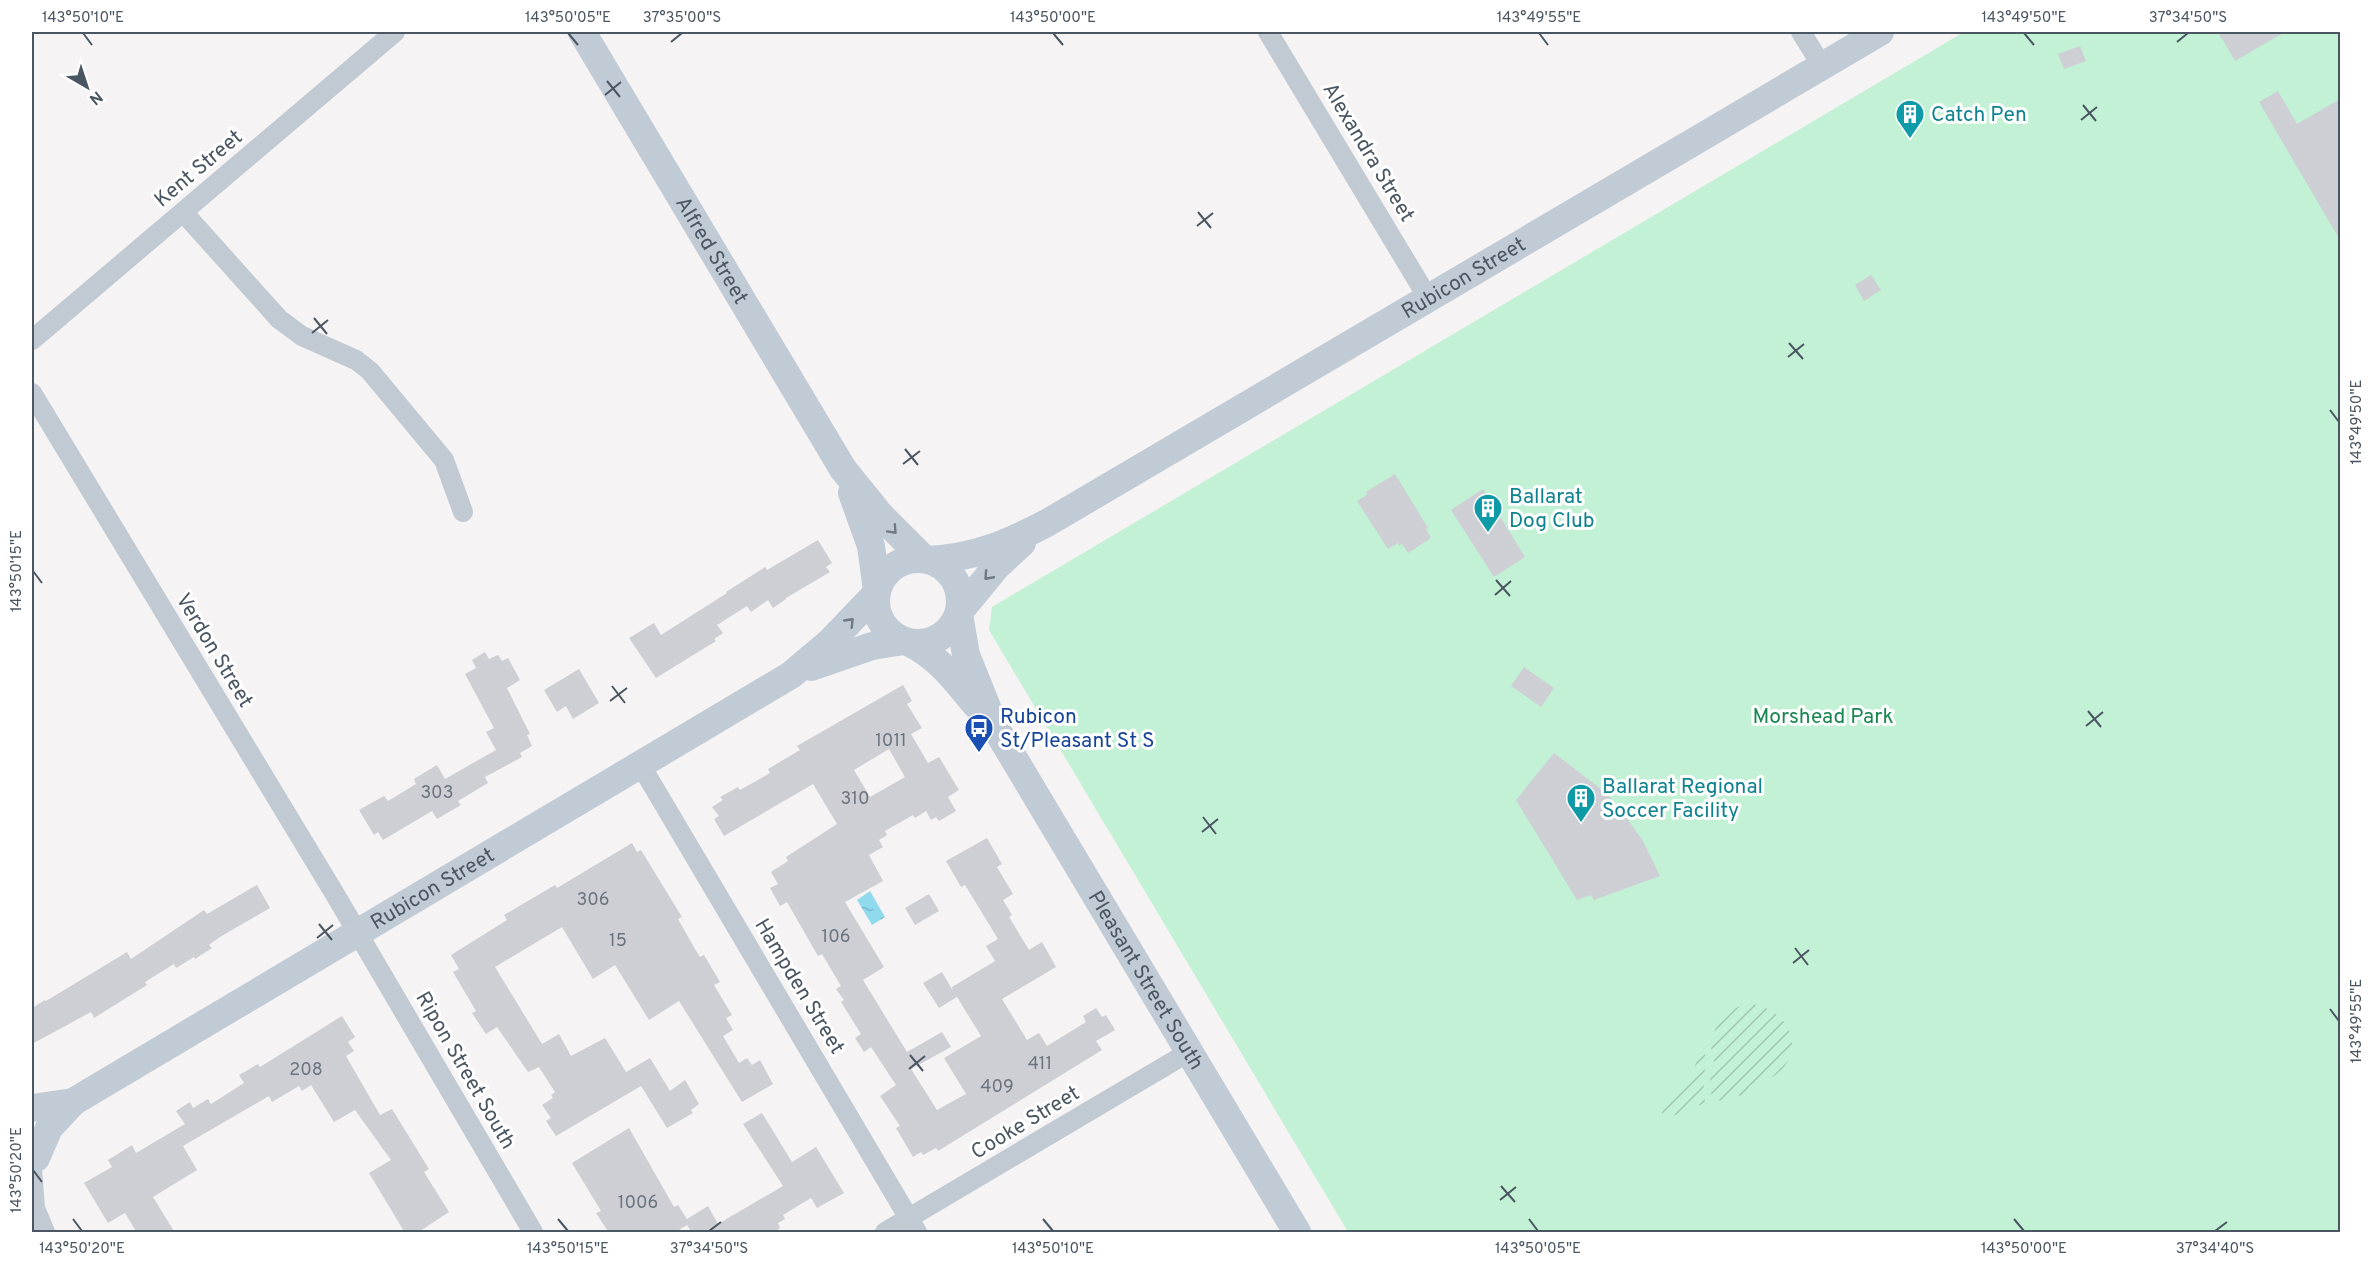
<svg xmlns="http://www.w3.org/2000/svg" width="2372" height="1264" font-family="Overpass,sans-serif">
<style>
.green{fill:#c3f1d5}
.garden{fill:url(#garden-furrows)}
.water{fill:url(#water-ripples)}
.building{fill:#cdcfd5;fill-rule:evenodd}
.lines{fill:none;stroke-linecap:round;stroke-linejoin:round}
.street{stroke:#c1cad2;stroke-width:20}
.secondary{stroke:#c1cbd6;stroke-width:28}
.oneway{stroke:#6e7984}
.ticks{fill:none;stroke:#4a5661;stroke-width:2}
.labels{text-anchor:middle;stroke-width:6;stroke-linejoin:round;paint-order:stroke}
.number-label{font-size:18px;fill:#6b747e}
.culture-label{font-size:21px;fill:#0d838f;stroke:#fff;text-anchor:start}
.street-label{font-size:21px;fill:#4a5661;stroke:#fff}
.transit-label{font-size:21px;fill:#164399;stroke:#fff;text-anchor:start}
.park-label{font-size:21px;fill:#17864f;stroke:#fff}
.neatline{fill:none;stroke:#4a5661;stroke-width:2}
.ticks-label{font-size:15px;text-anchor:middle;fill:#4a5661}
</style>
<defs>
<pattern id="garden-furrows" width="10" height="10" patternUnits="userSpaceOnUse" patternTransform="scale(1.5)"><rect width="10" height="10" fill="#c3f1d5"/><path d="M-1 1l2-2M0 10L10 0M9 11l2-2" fill="none" stroke="#a0c6b0"/></pattern>
<pattern id="water-ripples" width="26" height="14" patternUnits="userSpaceOnUse" patternTransform="scale(1.5)"><rect width="26" height="14" fill="#90daee"/><path d="M2 4q2-2 4 0t4 0M15 11q2-2 4 0t4 0" fill="none" stroke="#78b4c4"/></pattern>
</defs>
<rect width="100%" height="100%" fill="#f5f3f3"/>
<path class="green" d="M1964,32H2340V1232H1348L989,630L992,607Z"/>
<path class="garden" d="M1751,1004C1785,1007 1808,1047 1779,1072C1771,1080 1759,1082 1749,1086L1751,1093L1712,1102L1710,1080L1714,1062L1710,1043L1718,1023L1730,1011L1742,1005Z
M1703,1045L1707,1063L1703,1077L1705,1103L1668,1118L1662,1114L1663,1107L1692,1073Z"/>
<path class="water" d="M870,891L885,917L872,925L857,900Z"/>
<path class="building" d="M2218,32H2285L2235,61Z
M2080,46L2086,61L2064,69L2058,54Z
M2278,91L2297,124L2340,99V240L2259,102Z
M1871,275L1881,290L1864,301L1855,285Z
M1395,474L1428,528L1426,529L1431,538L1408,553L1402,544L1399,546L1398,543L1388,549L1357,501L1367,495L1366,492Z
M1483,489L1525,557L1494,577L1451,510Z
M818,540L832,563L826,567L830,572L786,598V599L773,608L768,600L751,612L747,606L717,625L723,633L714,639L716,641L656,678L629,638L654,623L661,635L727,593L726,592L765,567L767,570Z
M485,652L489,659L498,655L502,661L508,658L520,680L507,688L530,734L527,735L532,746L520,753L522,757L485,777L488,783L458,801L461,805L437,819L432,811L383,840L378,832L374,835L359,810L384,796L388,801L416,784L414,779L437,765L445,779L496,750L486,732L494,728L465,674L476,668L472,660Z
M1524,667L1554,688L1541,707L1511,686Z
M579,669L599,703L573,719L566,706L557,712L544,690Z
M903,685L912,701L907,704L922,728L911,734L928,763L939,757L959,790L948,797L956,811L939,821L936,817L931,820L926,811L915,818L913,815L885,831L887,835L879,840L883,847L869,855L883,881L845,902L884,967L863,980L907,1052L942,1032L951,1047L911,1069L937,1110L966,1094L944,1058L981,1036L957,997L939,1008L923,983L942,972L953,991L952,987L995,961L986,946L998,939L965,885L961,887L946,861L987,838L1002,864L997,867L1013,894L1003,900L1012,915L1009,917L1029,950L1042,942L1056,967L1002,999L1027,1040L1039,1033L1047,1046L1086,1022L1083,1016L1096,1008L1102,1017L1106,1015L1115,1030L1096,1041L1102,1050L938,1151L936,1148L923,1155L921,1152L913,1157L896,1128L900,1126L880,1096L896,1085L871,1047L864,1052L855,1038L861,1034L841,1002L844,1000L836,989L841,986L822,954L818,956L787,902L780,906L770,888L778,884L771,872L788,861L786,857L837,824L813,784L724,836L714,819L719,816L712,807L723,800L720,797L738,787L740,790L770,773L768,769L800,750L797,746ZM889,749L905,777L870,797L854,770Z
M1554,753L1605,792L1619,807L1643,841L1660,876L1594,900L1591,895L1577,900L1516,800Z
M632,843L637,852L641,850L682,917L678,919L695,949L700,957L704,955L720,982L714,985L732,1015L726,1018L733,1030L723,1036L739,1063L747,1058L752,1065L760,1060L773,1084L742,1102L679,1001L649,1020L615,965L593,979L562,927L495,967L542,1044L559,1034L571,1056L605,1038L626,1072L650,1058L670,1091L685,1080L699,1104L691,1110L693,1113L667,1128L641,1086L556,1136L546,1121L551,1118L542,1105L553,1098L551,1095L555,1092L539,1067L528,1072L497,1027L486,1034L472,1013L476,1011L453,972L459,969L451,955L507,920L504,915L555,885L557,888Z
M257,885L270,908L220,937L209,945L212,948L195,959L194,957L176,968L174,964L145,982L147,985L94,1018L91,1012L32,1044V1008L45,1000L46,1001L127,952L131,959L204,910L207,914Z
M929,894L939,911L915,925L905,908Z
M342,1016L355,1037L348,1042L354,1051L346,1056L380,1115L392,1109L429,1169L424,1172L449,1212L417,1233H405L369,1173L391,1160L355,1110L334,1122L311,1085L302,1091L299,1086L272,1102L269,1096L183,1146L197,1170L153,1197L175,1233H137L125,1213L108,1223L84,1183L112,1167L108,1160L132,1145L136,1153L185,1124L176,1111L190,1102L193,1108L208,1099L211,1104L244,1083L239,1075L258,1064L260,1067Z
M762,1113L792,1162L816,1147L844,1193L817,1208L811,1198L783,1215L785,1219L778,1223L780,1228L772,1233H692L687,1225L674,1233H609L596,1213L601,1211L572,1163L629,1128L674,1207L678,1205L687,1219L708,1206L718,1224L783,1186L743,1124Z"/>
<g class="lines">
<path class="street" d="M1268,32L1428,298
M1801,32L1822,66
M183,212L279,319L302,336L356,360L370,371L444,460L463,512
M32,340L395,32
M32,393L336,896L533,1232
M640,764L917,1232
M32,1169L35,1208L45,1232
M885,1232L1189,1052"/>
<g class="secondary">
<path id="s1" d="M582,32L843,469L881,516L924,559"/>
<path d="M852,493L871,546L877,591"/>
<circle cx="918" cy="601" r="42"/>
<path id="s2" d="M928,560C974,558 1006,544 1047,523L1880,32"/>
<path d="M959,612L996,567L1022,543"/>
<path id="s3" d="M959,614L966,655L995,727L1297,1232"/>
<path d="M908,642C938,656 955,680 976,705"/>
<path d="M811,667L872,646L904,641"/>
<path d="M32,1108L73,1102"/>
<path id="s4" d="M36,1158L49,1128L73,1102L791,675L830,642L876,594"/>
</g>
</g>
<defs><path id="oneway-chevron" d="M-2-3.5L2.5 0L-2 3.5" fill="none" stroke-width="1.6" stroke-linecap="round" stroke-linejoin="round" transform="scale(1.5)"/></defs>
<g class="oneway">
<use href="#oneway-chevron" transform="translate(893 530) rotate(47)"/>
<use href="#oneway-chevron" transform="translate(988 576) rotate(132)"/>
<use href="#oneway-chevron" transform="translate(850 622) rotate(-46)"/>
</g>
<path class="ticks" d="M83,33L92,45M568,33L578,45M1053,33L1063,45M1539,33L1548,45M2024,33L2034,45M671,42L682,33M2177,42L2188,33M607,81L620,97M605,95L621,82M2083,105L2096,121M2081,120L2097,107M1198,212L1211,228M1197,226L1213,213M314,318L327,334M312,333L328,320M1789,343L1803,359M1788,357L1804,344M2330,410L2339,422M905,449L918,465M903,464L920,451M33,571L42,583M1496,580L1510,596M1495,595L1511,581M612,686L625,703M610,701L627,688M2088,711L2101,727M2086,726L2103,712M1203,817L1216,834M1202,832L1218,819M319,924L332,940M317,938L333,925M1795,948L1808,965M1793,963L1809,950M2330,1009L2339,1021M910,1055L923,1071M909,1069L925,1056M33,1170L42,1182M1501,1186L1515,1202M1500,1200L1516,1187M73,1219L82,1231M558,1219L568,1231M1043,1219L1053,1231M1529,1219L1538,1231M2014,1219L2024,1231M709,1231L721,1222M2215,1231L2227,1222"/>
<defs>
<g id="building-pin" transform="scale(1.5)"><path d="M0 17L-7.5 6A9.5 9.5 0 1 1 7.5 6Z" fill="#0f9aa8" stroke="#fff"/><path d="M-4-6H4V6H1V3H-1V6H-4ZM-2.5-4.3h1.7v1.8h-1.7ZM.8-4.3h1.7v1.8H.8ZM-2.5-1h1.7V.8h-1.7ZM.8-1h1.7V.8H.8Z" fill="#fff"/></g>
<g id="bus-pin" transform="scale(1.5)"><path d="M0 17L-7.5 6A9.5 9.5 0 1 1 7.5 6Z" fill="#1a4fb4" stroke="#fff"/><path d="M-5-6H5V4H4V6H2V4H-2V6H-4V4H-5ZM-3.5-4V0h7V-4ZM-3.5 1.2v1.5H-2V1.2ZM2 1.2v1.5H3.5V1.2Z" fill="#fff"/></g>
</defs>
<g fill-rule="evenodd">
<use href="#building-pin" x="1910" y="114"/>
<use href="#building-pin" x="1488" y="508"/>
<use href="#bus-pin" x="979" y="728"/>
<use href="#building-pin" x="1581" y="798"/>
</g>
<g class="labels">
<g class="number-label">
<text x="891" y="746">1011</text>
<text x="437" y="798">303</text>
<text x="855" y="804">310</text>
<text x="593" y="905">306</text>
<text x="836" y="942">106</text>
<text x="618" y="946">15</text>
<text x="1040" y="1069">411</text>
<text x="306" y="1075">208</text>
<text x="997" y="1092">409</text>
<text x="638" y="1208">1006</text>
</g>
<g class="culture-label">
<text x="1931" y="121">Catch Pen</text>
<text x="1509" y="503">Ballarat<tspan x="1509" dy="24">Dog Club</tspan></text>
<text x="1602" y="793">Ballarat Regional<tspan x="1602" dy="24">Soccer Facility</tspan></text>
</g>
<g class="street-label">
<text transform="translate(1369 152) rotate(59)" y="7">Alexandra Street</text>
<text transform="translate(198 168) rotate(-40)" y="7">Kent Street</text>
<text dy="7" stroke="none"><textPath href="#s1" startOffset="254">Alfred Street</textPath></text>
<text dy="7" stroke="none"><textPath href="#s2" startOffset="609">Rubicon Street</textPath></text>
<text transform="translate(215 650) rotate(59)" y="7">Verdon Street</text>
<text dy="7" stroke="none"><textPath href="#s4" startOffset="486">Rubicon Street</textPath></text>
<text dy="7" stroke="none"><textPath href="#s3" startOffset="414">Pleasant Street South</textPath></text>
<text transform="translate(800 986) rotate(59)" y="7">Hampden Street</text>
<text transform="translate(466 1070) rotate(60)" y="7">Ripon Street South</text>
<text transform="translate(1025 1122) rotate(-31)" y="7">Cooke Street</text>
</g>
<g class="transit-label">
<text x="1000" y="723">Rubicon<tspan x="1000" dy="24">St/Pleasant St S</tspan></text>
</g>
<g class="park-label">
<text x="1823" y="723">Morshead Park</text>
</g>
</g>
<rect width="2372" height="1264" fill="none" stroke="#ffffff" stroke-width="66"/>
<g transform="translate(87 87) rotate(141)" stroke="#ffffff" stroke-width="4.5" paint-order="stroke">
<path d="M0-4.5L10 22L0 15L-10 22Z" fill="#4a5661"/>
<text y="-9" font-size="16" font-weight="bold" text-anchor="middle" fill="#4a5661">N</text>
</g>
<rect x="33" y="33" width="2306" height="1198" class="neatline"/>
<g class="ticks-label">
<text x="83" y="22">143°50'10"E</text>
<text x="568" y="22">143°50'05"E</text>
<text x="682" y="22">37°35'00"S</text>
<text x="1053" y="22">143°50'00"E</text>
<text x="1539" y="22">143°49'55"E</text>
<text x="2024" y="22">143°49'50"E</text>
<text x="2188" y="22">37°34'50"S</text>
<text transform="translate(2356 422) rotate(-90)" y="5">143°49'50"E</text>
<text transform="translate(16 571) rotate(-90)" y="5">143°50'15"E</text>
<text transform="translate(2356 1021) rotate(-90)" y="5">143°49'55"E</text>
<text transform="translate(16 1170) rotate(-90)" y="5">143°50'20"E</text>
<text x="82" y="1253">143°50'20"E</text>
<text x="568" y="1253">143°50'15"E</text>
<text x="709" y="1253">37°34'50"S</text>
<text x="1053" y="1253">143°50'10"E</text>
<text x="1538" y="1253">143°50'05"E</text>
<text x="2024" y="1253">143°50'00"E</text>
<text x="2215" y="1253">37°34'40"S</text>
</g>
</svg>
